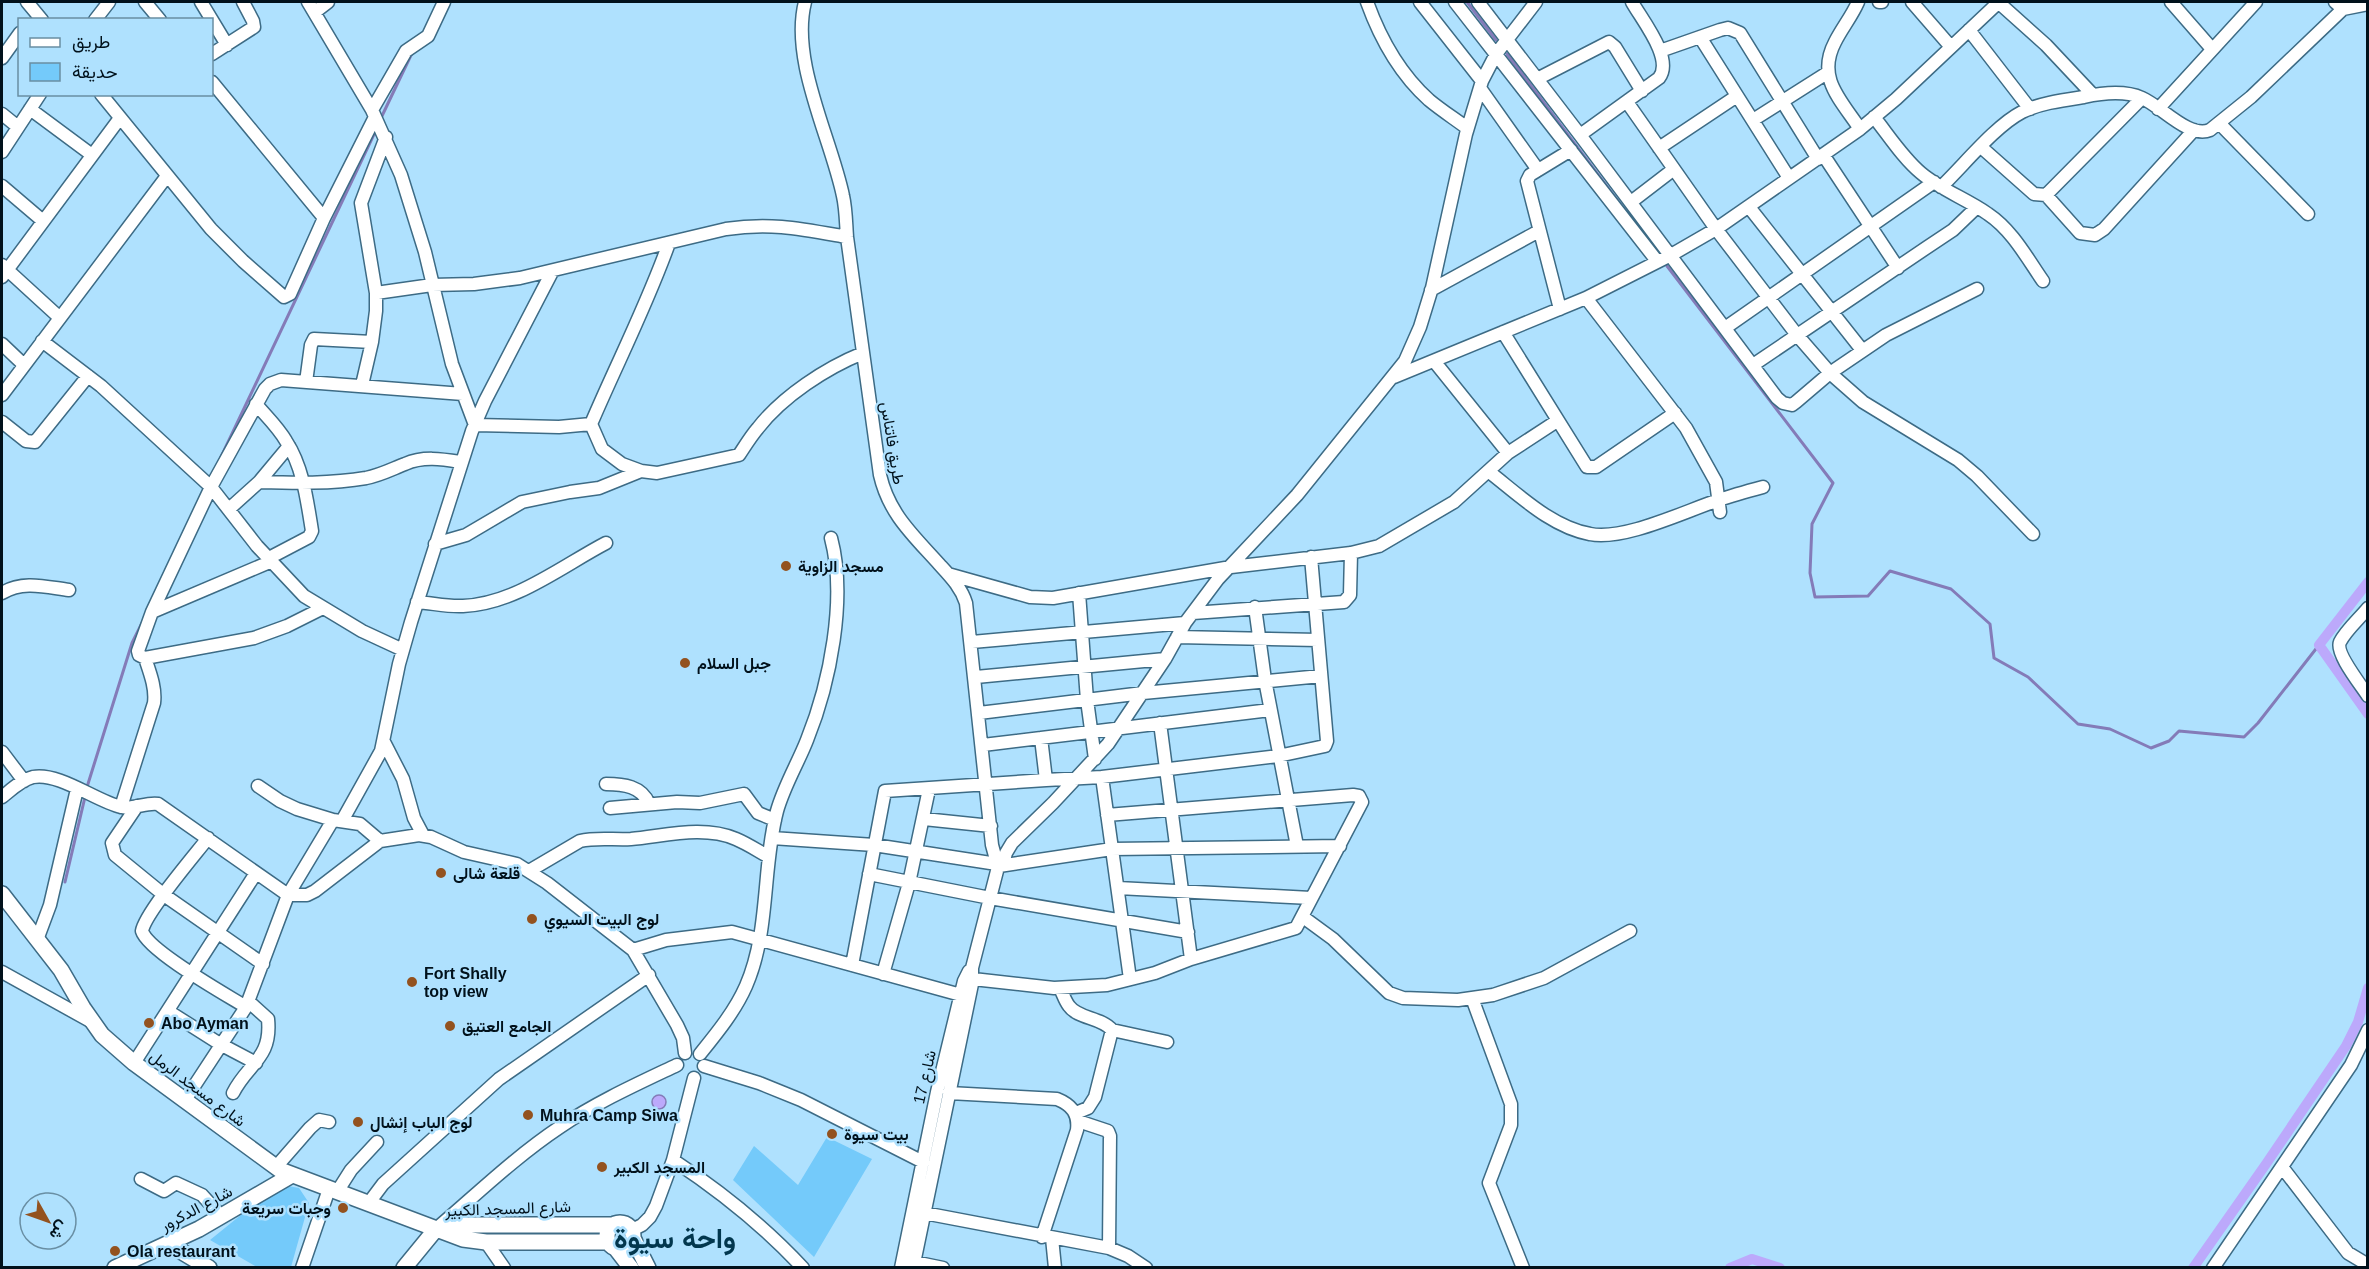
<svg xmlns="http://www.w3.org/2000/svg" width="2369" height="1269" font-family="Helvetica,Vazirmatn,sans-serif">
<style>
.green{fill:#74cafa}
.water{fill:#bca9fb;stroke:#847bb8;stroke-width:1.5}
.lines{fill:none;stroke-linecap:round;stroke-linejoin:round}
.stream{stroke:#847bb8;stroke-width:3}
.canal{stroke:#bca9fb;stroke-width:10}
.minor-casing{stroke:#3d6b85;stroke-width:15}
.tertiary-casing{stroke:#3d6b85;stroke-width:18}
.minor{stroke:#fff;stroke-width:12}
.tertiary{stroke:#fff;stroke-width:15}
.poi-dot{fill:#93521f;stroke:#afe1fe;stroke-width:2}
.labels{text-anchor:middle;stroke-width:5;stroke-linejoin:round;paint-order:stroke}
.street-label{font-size:16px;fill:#01111b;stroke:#afe1fe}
.poi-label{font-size:16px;font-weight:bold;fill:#01111b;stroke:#afe1fe;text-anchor:start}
.town-label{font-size:28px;font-weight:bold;fill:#02374e;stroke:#afe1fe}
</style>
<rect width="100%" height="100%" fill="#afe1fe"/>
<path class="green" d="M827,1137L872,1159L814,1257L733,1180L754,1146L798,1185Z
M288,1186L299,1188L309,1203L291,1267H257L210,1240L273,1189Z"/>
<path class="water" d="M652 1102a7 7 0 1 1 14 0a7 7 0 1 1-14 0Z"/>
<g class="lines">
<path class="stream" d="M1467,2L1496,40
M1507,54L1636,225
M381,118L413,51
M1667,266L1833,483L1812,524L1810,573L1815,597L1868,596L1890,571L1951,589L1990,624L1994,658L2028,677L2078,724L2110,729L2151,748L2169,741L2179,731L2244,737L2258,723L2319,645
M221,457L376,130
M87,787L132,643L142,623
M65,882L85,797"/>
<path class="canal" d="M2368,582L2319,645L2368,714
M1730,1268L1752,1259L1780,1268
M2193,1268L2266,1164L2346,1046L2358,1022L2368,988"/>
<g class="minor-casing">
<path id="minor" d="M27,2L42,20
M145,2L160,20
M201,2L227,45
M308,2L372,110L401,175L425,252L452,364L475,425L559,427L591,424L602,449L622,464L641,471L657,473L739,455C745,446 751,436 758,428C783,396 826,368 863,353
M805,2C790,61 831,138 843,196C846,209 846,224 847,237L880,475C889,514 913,535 939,564C950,576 961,587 966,603L992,845L998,867L972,968V984L913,1268
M1367,2C1380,38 1400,74 1429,100C1441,110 1455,119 1467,128
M1420,2L1482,81
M1455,2L1657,261
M1478,2L1580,135L1777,398L1783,403L1792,405L1796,402L1830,373L1886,335L1977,289
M1858,2C1852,16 1842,28 1835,42C1816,78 1841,100 1860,129
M1879,2H1882
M1912,2L1951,47
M1998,2L2046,45L2093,95
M2171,2L2212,49
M2335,2L2343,9L2368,4
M315,12L328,2
M95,20L109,2
M1969,30L2030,109
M1700,37L1789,178
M1660,51L1720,30L1728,28L1740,33L1818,159
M212,54L254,27L253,21L243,2
M2,58L20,33
M1537,79L1609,42L1615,47L1642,91
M212,82L324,218
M1480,88L1538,170
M101,94L211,229L243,261L284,297L290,294L324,218L375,117
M1627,102L1716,229L1797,335L1830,373L1863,402L1958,460L1977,476L2033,534
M30,109L92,155
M2158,109L2256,2
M372,110L406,51L428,36L444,2
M2,114L18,127
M1874,117C1889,136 1903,158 1921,173C1941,190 1967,199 1988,214C2012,230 2027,258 2043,281
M1753,120L1827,73
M2219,123L2308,214
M1580,135L1659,78C1674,59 1642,20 1632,2
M1981,147L2034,194L2046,195L2142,98
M1659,148L1737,96
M2,152L40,94
M1824,156L1898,268
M2,186L43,221
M1941,187C1964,165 1995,126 2022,112C2040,103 2064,100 2084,97C2102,93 2124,90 2142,98C2161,106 2189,139 2210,130L2251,97L2343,9
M2046,195L2080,233L2095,235L2104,229L2194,130
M1631,202L1674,169
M1749,207L1862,350
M2,265L60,318
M2,277L120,118
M1431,290L1539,231
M376,293L432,285L474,284L520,278L726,229C771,222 802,229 847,237
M1586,298L1686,428L1716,482L1720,512
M1560,309L1527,181L1530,175L1571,150
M1725,328L1934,182
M1503,332L1587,467H1596L1675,413
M42,341L101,386L211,487L257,546L304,596L362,631L403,650
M2,344L24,365
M1434,361L1508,453
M1753,365L1926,248L1953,230L1977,207
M1394,377L1586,298L1671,255L1716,229L1860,129L1896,99L1999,2
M306,382L311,345L314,339L372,342
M362,385L372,342L376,311V293L361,203L386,137
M2,395L167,176
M256,404C266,416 278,427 286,441C303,467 307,500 312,531L309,537L269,558
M2,422L26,441L35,442L88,376
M591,424C617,363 647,305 669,243
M1488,471C1518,494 1551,527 1590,534C1624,541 1685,511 1719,500C1733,495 1748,491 1763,487
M259,482C294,483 331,484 366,478C381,475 392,469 405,464C423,456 442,459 460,462
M229,509L259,482L289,446
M435,544L466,535L522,502L570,492L599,488L641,471
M948,574L1030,597L1053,598L1231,567L1351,553L1379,546L1454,502L1508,453L1557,421
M2,593C23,580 46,587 69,590
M1079,593L1087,700L1095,759
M417,602C432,603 448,607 463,606C515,604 562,566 606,543
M1255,607L1265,680L1297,846
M2368,608C2359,619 2346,630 2340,642C2335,653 2361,685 2368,696
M152,612L272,561
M1193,613L1344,602L1350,595L1351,553
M1177,637L1318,640
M972,642L1185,623
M145,658L254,638L287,626L323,608
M976,677L1165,659
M979,713L1143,693L1321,676
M1160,723L1191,959
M1041,738L1046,780L1102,777L1278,756L1325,746L1327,741L1311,557
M384,742L403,779L414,818L423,835
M983,745L1270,710
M2,752L24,781
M1102,777L1130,979
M606,784C623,784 642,786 649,804
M258,786L280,801L297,809L333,820L360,824L380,841
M2,797C11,790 21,780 33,777C59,772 96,801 121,807C133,810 146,802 158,804L288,895H307L315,891L380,841L419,835L431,837L464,852L517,864L547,883L633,950L677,1025L683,1038L685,1053
M137,806L112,843L115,855L164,895L263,964
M121,807L154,703C156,688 150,673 145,658L139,655L138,651L152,612L211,487L265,389L270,384L281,380L463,394
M610,808L677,802L700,803L744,794L758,813L775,820
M924,819L991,826
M342,821L381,751L399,664L411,622L472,431L485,401L552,272
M208,838C194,856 145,913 142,931C148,951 225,994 246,1007
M772,838L874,845L997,864
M1003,864L1006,853L1012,843L1053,803L1108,744L1165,659L1185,623L1218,579L1297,495L1405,361L1420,327L1432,288L1466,134L1482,81L1496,54L1536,2
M999,866L1112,849L1340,846
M529,871L580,841C596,837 614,840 631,839C665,836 703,825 736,839C748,844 758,851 769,857
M869,874L990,898L1188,932
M1118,888L1311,898
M1303,917L1333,939L1389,993L1403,998L1458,1000L1493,995L1544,978L1630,931
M37,940L50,905L77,789
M633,950L666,940L732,932L961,995
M852,965L885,791L1046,780
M2,972L92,1022
M883,974L909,883L929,789
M973,979L1054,988L1107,985L1155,973L1191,959L1296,928L1362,802L1359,796L1353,795L1107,815
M1060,988C1063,994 1065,1001 1069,1006C1078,1019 1101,1017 1112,1030L1095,1097L1088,1108L1076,1113
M1472,998L1511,1104V1125L1489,1183L1523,1268
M168,1011L220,1044L256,1063
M1112,1030L1167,1042
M700,1054C717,1033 735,1011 746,986C770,931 762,868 777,811C784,786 798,763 807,740C830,683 847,598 831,538
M134,1063L256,873
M704,1066L759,1083L801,1100L923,1162
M233,1093C248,1063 272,1059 268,1019L248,1001
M949,1093L1057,1099C1072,1105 1079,1114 1077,1130L1042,1237
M185,1100L246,1007L288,895L333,820
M1078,1121L1108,1131L1110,1136L1109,1248
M673,1160C720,1191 764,1226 803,1268
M276,1167L310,1128L319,1120L329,1122
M2282,1167L2348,1253L2368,1265
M141,1179L164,1191L176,1183L202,1195L221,1216
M337,1192L351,1170L377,1142
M368,1204L383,1184L499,1079L649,975
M924,1213L1109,1248L1128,1256L1146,1268
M436,1229C476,1195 515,1157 560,1127C597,1102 637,1084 677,1065
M632,1230L642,1225L650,1217L656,1206L673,1160L694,1078
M1052,1238L1055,1268
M486,1242L504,1268
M914,1262L943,1268
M302,1268L329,1189
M901,1268L937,1092L964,981L969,971
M2213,1268L2351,1065L2368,1030"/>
</g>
<g class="tertiary-casing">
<path id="tertiary" d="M2,894L61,970L83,1008L102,1035L134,1063L280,1170L463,1239L486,1242H607
M607 1236a13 13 0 1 1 26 0a13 13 0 1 1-26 0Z
M436,1229L464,1225H612
M633,1238L648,1268
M169,1244L209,1268
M617,1250L631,1268
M115,1268L199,1229L292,1175
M404,1268L436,1229"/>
</g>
<use href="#minor" class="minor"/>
<use href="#tertiary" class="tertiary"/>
</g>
<g class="poi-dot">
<circle cx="786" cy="566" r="6"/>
<circle cx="685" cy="663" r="6"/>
<circle cx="441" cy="873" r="6"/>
<circle cx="532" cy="919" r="6"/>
<circle cx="412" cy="982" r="6"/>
<circle cx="149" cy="1023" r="6"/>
<circle cx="450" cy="1026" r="6"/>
<circle cx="528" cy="1115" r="6"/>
<circle cx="358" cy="1122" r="6"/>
<circle cx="832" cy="1134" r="6"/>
<circle cx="602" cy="1167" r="6"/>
<circle cx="343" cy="1208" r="6"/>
<circle cx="115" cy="1251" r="6"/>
</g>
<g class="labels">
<g class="street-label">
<text transform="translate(893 443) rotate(81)" y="6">طريق فاتناس</text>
<text transform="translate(924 1077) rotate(-77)" y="6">شارع 17</text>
<text transform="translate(198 1088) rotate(37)" y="6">شارع مسجد الرمل</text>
<text transform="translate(196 1208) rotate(-28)" y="6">شارع الدكرور</text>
<text transform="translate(508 1208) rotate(-2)" y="6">شارع المسجد الكبير</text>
</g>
<g class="poi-label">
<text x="798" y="572">مسجد الزاوية</text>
<text x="697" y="669">جبل السلام</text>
<text x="453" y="879">قلعة شالى</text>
<text x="544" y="925">لوج البيت السيوي</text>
<text x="424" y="979">Fort Shally<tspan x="424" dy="18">top view</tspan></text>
<text x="161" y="1029">Abo Ayman</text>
<text x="462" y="1032">الجامع العتيق</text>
<text x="540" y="1121">Muhra Camp Siwa</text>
<text x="370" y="1128">لوج الباب إنشال</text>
<text x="844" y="1140">بيت سيوة</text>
<text x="614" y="1173">المسجد الكبير</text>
<text x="331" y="1214" text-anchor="end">وجبات سريعة</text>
<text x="127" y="1257">Ola restaurant</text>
</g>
<g class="town-label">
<text x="675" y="1248">واحة سيوة</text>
</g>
</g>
<rect width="2369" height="1269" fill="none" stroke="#01111b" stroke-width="6"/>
<rect x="18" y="18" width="195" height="78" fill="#afe1fe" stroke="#698ea3" stroke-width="1.5"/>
<rect x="30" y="38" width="30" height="9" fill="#ffffff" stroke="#698ea3" stroke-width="1.5"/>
<text x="72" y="48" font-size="18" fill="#01111b">طريق</text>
<rect x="30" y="63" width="30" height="18" fill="#74cafa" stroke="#698ea3" stroke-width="1.5"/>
<text x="72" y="78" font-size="18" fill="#01111b">حديقة</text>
<g transform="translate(48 1221) rotate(130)"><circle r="28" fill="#afe1fe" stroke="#698ea3" stroke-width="1.5"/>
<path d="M0-4.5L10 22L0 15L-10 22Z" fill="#93521f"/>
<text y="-9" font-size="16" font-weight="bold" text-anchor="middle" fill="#01111b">ش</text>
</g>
</svg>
